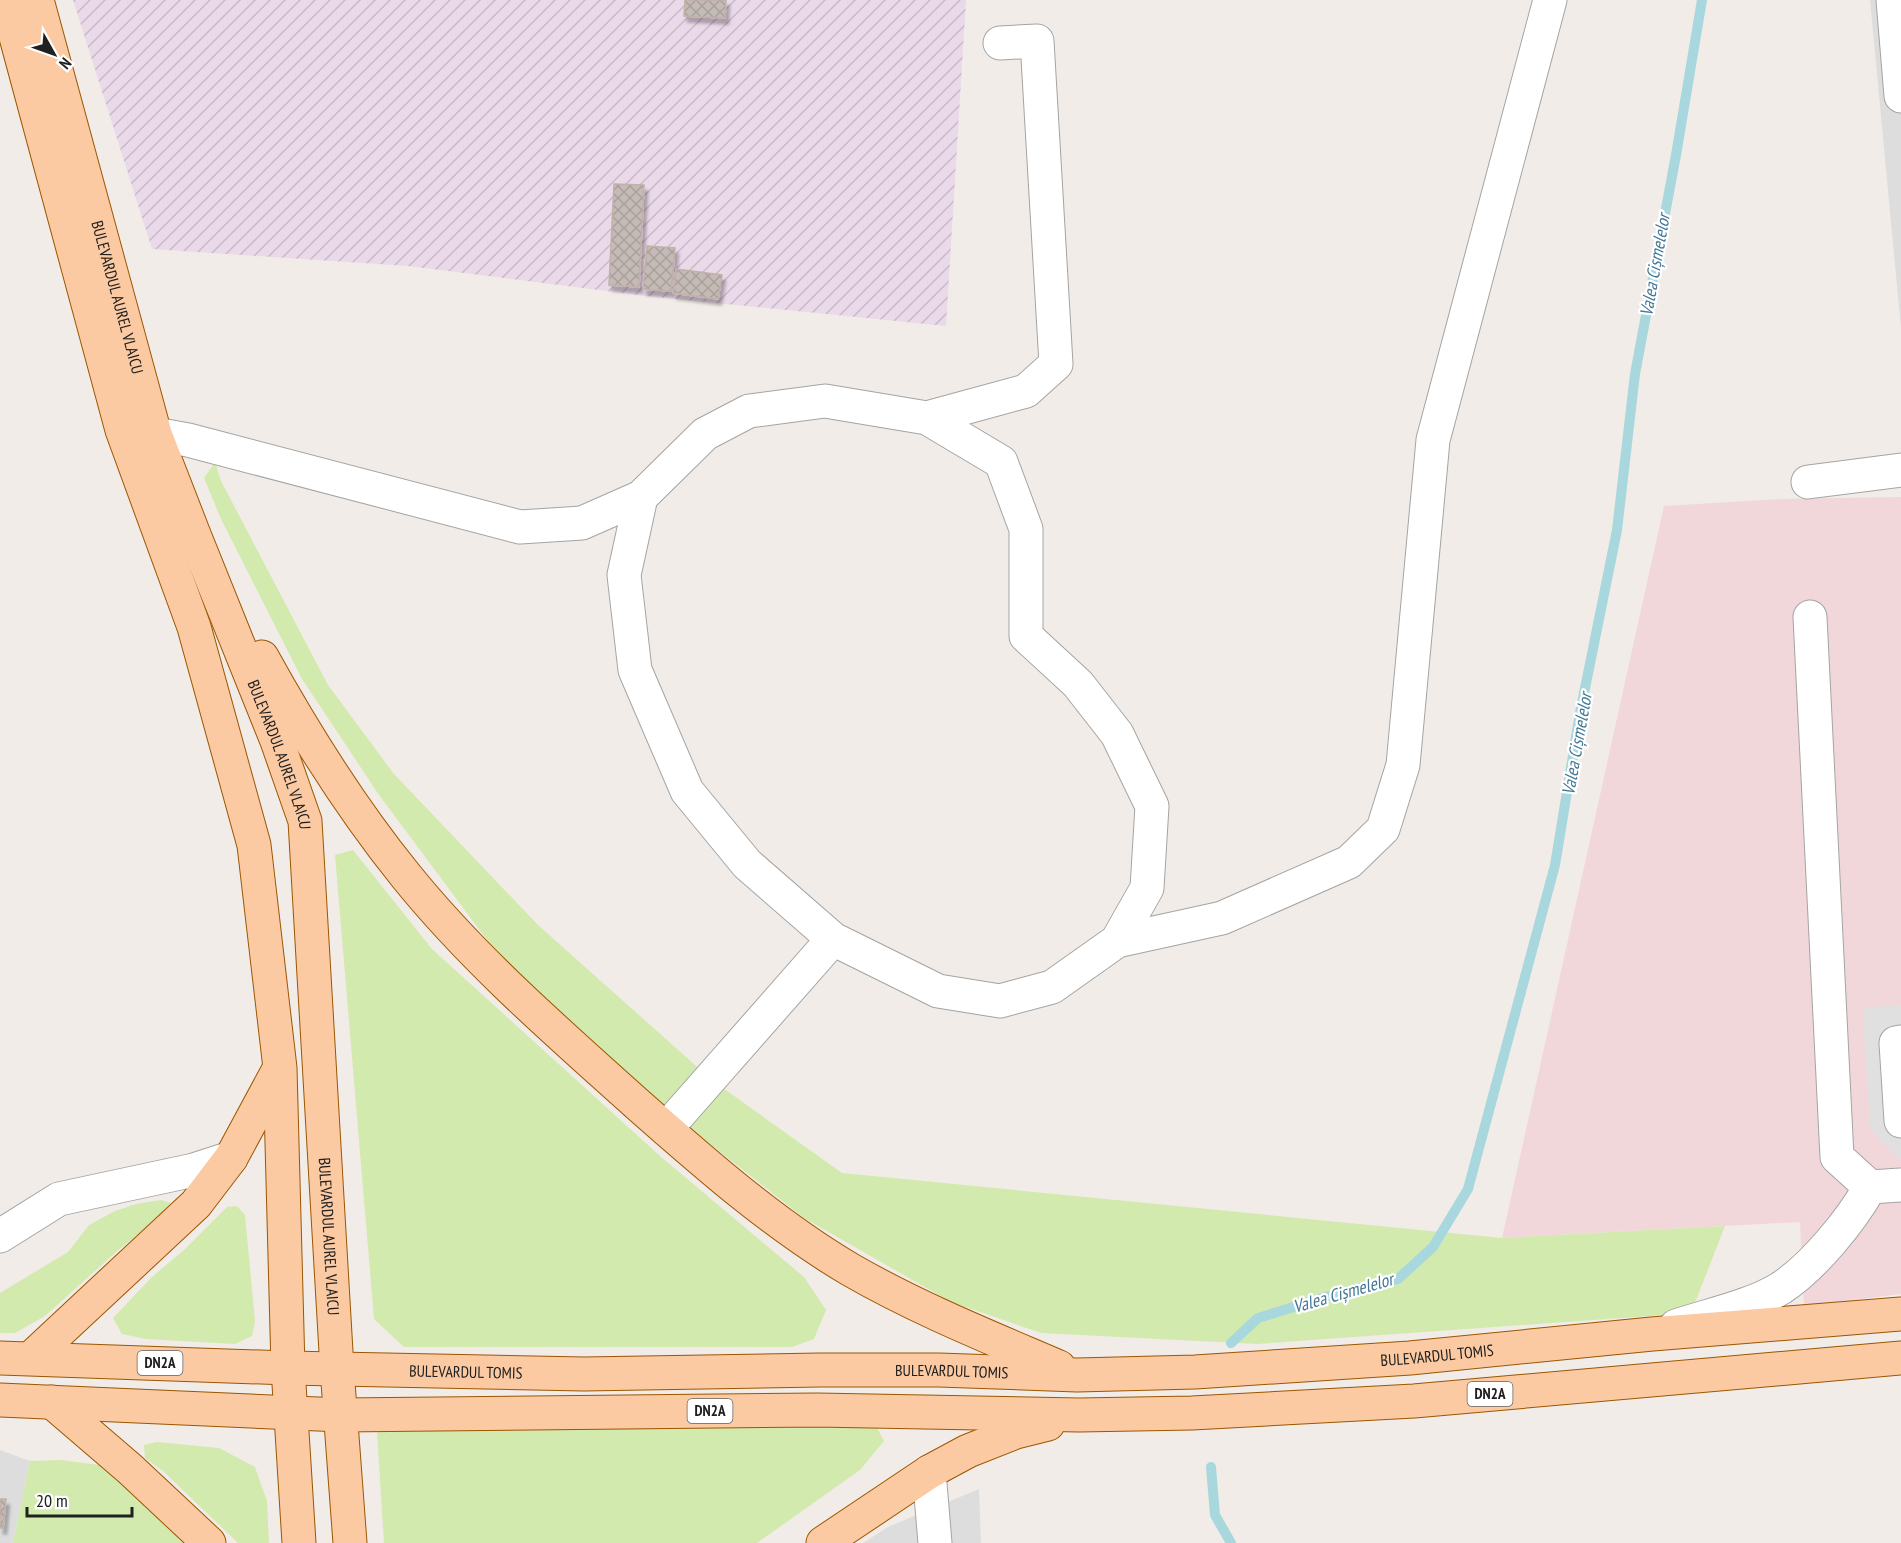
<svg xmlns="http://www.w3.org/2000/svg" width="1901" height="1543" font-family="'PT Sans Narrow',sans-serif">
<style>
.residential{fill:#dedddd}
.commercial{fill:#f1d7d9}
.industrial{fill:url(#industrial-furrows)}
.grass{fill:#d3eaae}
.parking{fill:#e0e0e0}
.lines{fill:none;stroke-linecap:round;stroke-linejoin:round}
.stream{stroke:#a8d8de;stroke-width:10}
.building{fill:url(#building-cross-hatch);stroke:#c2b1a9;stroke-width:1.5;filter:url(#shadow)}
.minor-casing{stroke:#a4a4a4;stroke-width:35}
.major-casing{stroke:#9b5601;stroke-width:35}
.minor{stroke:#fff;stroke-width:33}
.major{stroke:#fbcaa2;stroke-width:33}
.labels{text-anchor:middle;stroke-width:4.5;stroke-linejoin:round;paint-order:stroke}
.shield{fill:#fff;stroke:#636363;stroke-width:1.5}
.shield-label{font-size:15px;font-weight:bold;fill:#202020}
.street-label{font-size:16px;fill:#202020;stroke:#fff}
.water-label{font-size:18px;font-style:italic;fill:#437898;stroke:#fff}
</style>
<defs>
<pattern id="industrial-furrows" width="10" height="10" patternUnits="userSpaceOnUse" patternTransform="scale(1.5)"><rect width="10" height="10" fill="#ead9e9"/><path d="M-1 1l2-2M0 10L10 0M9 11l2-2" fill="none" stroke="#c8bac8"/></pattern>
<pattern id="building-cross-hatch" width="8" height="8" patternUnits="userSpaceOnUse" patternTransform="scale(1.5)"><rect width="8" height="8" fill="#c5bbb6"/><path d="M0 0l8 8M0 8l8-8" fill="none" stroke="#a9a09c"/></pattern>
<filter id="shadow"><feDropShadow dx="3.5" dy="6" stdDeviation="1.5" flood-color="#0004"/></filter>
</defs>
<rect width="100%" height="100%" fill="#f1ece7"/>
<path class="residential" d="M1870,0H1901V328Z
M0,1450L30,1461L13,1543H0Z
M979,1489L981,1543H863L888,1527Z"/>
<path class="commercial" d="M1901,497V1294L1804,1306L1800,1222L1502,1238L1664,506L1781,499Z"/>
<path class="industrial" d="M73,0H966L946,326L646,296L408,266L152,249Z"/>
<path class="grass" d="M215,462L221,481L328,685L394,774L538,925L713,1081L842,1173L1502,1238L1725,1226L1691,1313L1257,1344L1041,1333L951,1302L804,1218L676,1117L502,960L379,795L302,679L221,519L204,478Z
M353,850L432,949L660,1156L804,1277L826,1310L814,1339L792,1347H404L374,1319L335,855Z
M161,1200L171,1203L161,1216L117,1251L45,1316L15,1333H0V1293L68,1252L89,1225L115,1211L136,1204Z
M237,1206L245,1215L255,1321L252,1336L235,1344L146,1339L122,1334L113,1318L152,1277L184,1250L227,1207Z
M875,1424L884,1441L860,1470L757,1543H384L377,1432Z
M157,1442L219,1448L255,1467L267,1501L269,1543H238L163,1471L145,1458L144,1445Z
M61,1460L100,1465L187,1543H13L30,1461Z"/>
<path class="parking" d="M1901,1005V1160H1900L1870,1129L1863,1008Z"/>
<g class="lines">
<path class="stream" d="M1231,1343L1258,1318L1339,1293L1398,1279L1433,1247L1468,1189L1555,865L1580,713L1617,530L1635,374L1676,155L1702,0
M1211,1467L1215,1515L1231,1543"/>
</g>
<path class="building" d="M685,0H726L725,18L684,16Z
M614,184L644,185L639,287L609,285Z
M647,246L675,248L671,291L643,289Z
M676,269L722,275L718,299L673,293Z
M0,1499H6L3,1528H0Z"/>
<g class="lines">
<g class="minor-casing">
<path id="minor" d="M1893,0L1901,96
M927,418L1026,391L1056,364L1037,41L1000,43
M155,434L188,440L520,527L582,523L641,497L705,434L749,411L825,401L927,418L1001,462L1026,529V636L1078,684L1117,734L1152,806L1147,888L1117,941
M1808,482L1901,470
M641,497L624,575L635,670L687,791L747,864L833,939L938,991L1000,1001L1052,987L1117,941L1222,918L1349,862L1383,829L1403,765L1433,440L1550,0
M1810,617L1837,1157L1870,1187L1901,1185
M1901,1121L1896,1043L1901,1042
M666,1129L833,939
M0,1236L59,1199L194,1170L231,1158
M1676,1326C1709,1315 1752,1306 1781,1288C1813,1267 1851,1221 1870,1187
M929,1472L935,1543"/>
</g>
<g class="major-casing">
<g id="major">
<path d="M6,0L122,430L194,627L254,845L280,1068L288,1368L299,1543"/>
<path id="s1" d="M37,0L155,434L193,532L277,741L305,821L337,1369L350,1543"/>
<path d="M262,657C304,733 350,807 406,876C473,959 556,1031 635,1102C703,1162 773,1224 851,1270C917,1308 989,1337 1059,1367"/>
<path id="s2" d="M0,1358L288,1368L584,1374L820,1370H939L1077,1375L1195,1372L1410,1358L1652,1334L1901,1314"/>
<path d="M31,1358L196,1204L231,1158L279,1069"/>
<path d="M0,1400L341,1415L817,1410L1079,1415L1192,1413L1414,1401L1901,1358"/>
<path d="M52,1402L130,1469L209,1543"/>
<path d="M823,1543L929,1472L968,1451L1016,1432L1048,1424"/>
</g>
</g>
<use href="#minor" class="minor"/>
<use href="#major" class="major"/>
</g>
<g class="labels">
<g class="shield">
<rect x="137.5" y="1351" width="45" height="24" rx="4.5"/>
<rect x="1467.5" y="1382" width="45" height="24" rx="4.5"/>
<rect x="687.5" y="1399" width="45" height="24" rx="4.5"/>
</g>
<g class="shield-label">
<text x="160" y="1368">DN2A</text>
<text x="1490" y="1399">DN2A</text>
<text x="710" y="1416">DN2A</text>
</g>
<g class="street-label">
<text dy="6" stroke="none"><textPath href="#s1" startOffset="308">BULEVARDUL AUREL VLAICU</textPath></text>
<text dy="6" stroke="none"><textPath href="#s1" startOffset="794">BULEVARDUL AUREL VLAICU</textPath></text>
<text dy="6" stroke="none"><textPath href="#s1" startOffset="1281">BULEVARDUL AUREL VLAICU</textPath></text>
<text dy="6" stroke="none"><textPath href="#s2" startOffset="1438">BULEVARDUL TOMIS</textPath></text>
<text dy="6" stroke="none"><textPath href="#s2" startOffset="952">BULEVARDUL TOMIS</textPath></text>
<text dy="6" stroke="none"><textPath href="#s2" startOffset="466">BULEVARDUL TOMIS</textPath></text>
</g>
<g class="water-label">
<text transform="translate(1655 265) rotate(-80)" y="6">Valea Cișmelelor</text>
<text transform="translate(1577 744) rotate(-80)" y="6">Valea Cișmelelor</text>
<text transform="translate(1343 1293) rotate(-16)" y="6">Valea Cișmelelor</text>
</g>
</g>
<g transform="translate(54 54) rotate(130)" stroke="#ffffff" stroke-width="4.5" paint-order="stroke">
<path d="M0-4.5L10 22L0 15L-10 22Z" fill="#202020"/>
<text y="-9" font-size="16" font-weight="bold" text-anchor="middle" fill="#202020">N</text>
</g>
<path d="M27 1507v9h105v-9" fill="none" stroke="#202020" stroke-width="3"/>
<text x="36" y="1507" font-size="18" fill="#202020" stroke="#ffffff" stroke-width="4.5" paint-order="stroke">20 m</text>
</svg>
